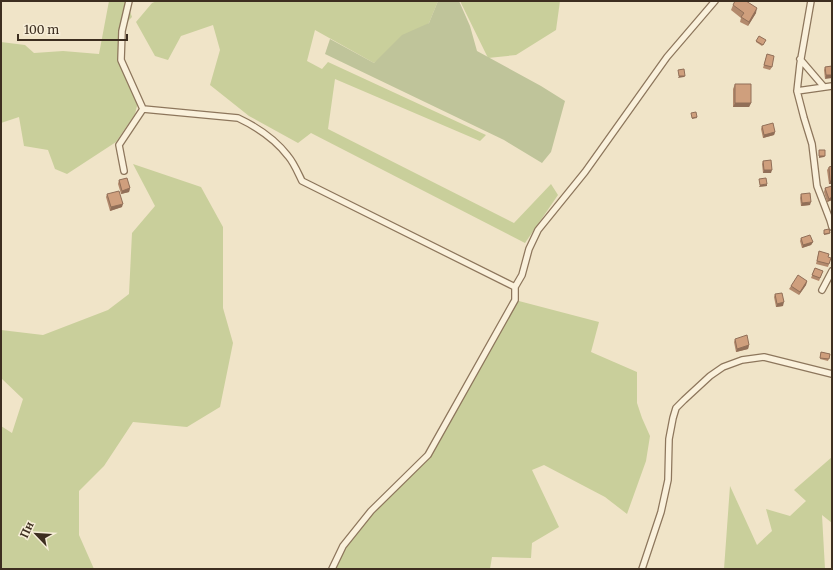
<svg xmlns="http://www.w3.org/2000/svg" width="833" height="570" font-family="Merriweather,serif">
<style>
.green{fill:#c9cf9b}
.cemetery{fill:#bfc49a}
.lines{fill:none;stroke-linecap:round;stroke-linejoin:round}
.minor-casing{stroke:#8d765c;stroke-width:8}
.minor{stroke:#faf1dc;stroke-width:5.5}
.wall{fill:#b2896c}
.shaded-wall{fill:#916f58}
.building{fill:#cf9f7d;stroke:#916f58}
</style>
<rect width="100%" height="100%" fill="#f0e4c8"/>
<path class="green" d="M109,1H126L132,17L118,31L127,83L138,102L135,114L116,142L67,174L55,169L48,150L24,146L19,117L1,123V42L25,45L34,53L63,51L99,54Z
M157,1H438L429,23L374,63L315,30L307,61L322,69L328,62L486,135L480,141L335,79L328,129L514,223L551,184L558,195L525,243L311,133L298,143L249,116L210,85L220,50L213,25L181,36L168,60L155,56L136,22L152,3Z
M460,1H560L556,30L516,55L488,58Z
M133,164L201,187L223,227V308L233,343L220,407L187,427L133,422L104,466L79,491V535L94,569H1V426L12,433L23,399L1,378V330L43,335L108,310L129,294L132,233L155,206Z
M515,300L599,322L591,352L637,372V403L642,418L650,436L646,461L627,514L605,497L544,465L532,470L559,527L532,543L531,558L492,557L490,569H332L343,546L371,511L428,455Z
M832,457V523L822,515L825,569H724L730,486L757,545L772,531L766,509L790,516L806,501L794,490Z"/>
<path class="cemetery" d="M438,1H459L470,26L477,51L541,86L565,101L551,152L542,163L504,140L325,54L330,39L374,63L402,35L429,23Z"/>
<g class="lines">
<g class="minor-casing">
<path id="minor" d="M129,1L122,31L121,60L143,109L238,118C257,127 275,139 288,156C294,163 298,173 302,181L515,287L522,275L529,249L538,230L585,172L667,57L715,1
M811,1L800,64L797,91L832,86
M800,59L824,87
M797,91L804,118L812,144L817,186L830,220L832,227
M124,171L119,145L143,109
M822,290L832,271
M332,569L343,546L371,511L428,455L515,300V287
M642,569L661,512L668,480L669,439L673,418L676,408L684,400L710,376L723,367L742,360L764,357L832,374"/>
</g>
<use href="#minor" class="minor"/>
</g>
<path class="wall" d="M733,5L756,13L748,26L740,22L741,18L731,10Z
M766,40L762,46L756,42V41Z
M767,54L772,67L770,70L763,68Z
M832,66L825,79L824,70L825,67Z
M735,84L751,103L749,107H733V89Z
M762,126L775,132L774,135L763,138L761,129Z
M763,161L771,173H763L762,164Z
M829,167L832,184H829L827,170Z
M119,180L130,188L129,192L121,194L118,184Z
M832,186V200L827,202L824,192L825,188Z
M107,194L122,207L110,211L106,197Z
M801,194L810,205L801,206L800,198Z
M801,238L813,242L811,245L802,248L800,241Z
M819,251L829,264L828,267L816,264Z
M815,268L823,271L819,281L811,278Z
M807,281L806,285L799,295L789,289L791,286Z
M775,294L783,306L776,307L774,297Z
M735,339L749,345L748,349L736,352L734,342Z
M821,352L830,354L828,361L820,359Z"/>
<path class="shaded-wall" d="M757,8L756,13L748,26L749,22Z
M826,75H832V78L825,79Z
M679,76H685L684,77L678,78Z
M735,103H751L749,107H733Z
M697,117V118L692,119V118Z
M775,132L774,135L763,138L764,135Z
M819,156H825L824,157L819,158Z
M764,170H772L771,173H763Z
M830,181H832V184H829Z
M767,184V186L759,187L760,185Z
M130,188L129,192L121,194L122,191Z
M832,197V200L827,202L829,199Z
M811,202L810,205L801,206L802,203Z
M123,204L122,207L110,211L111,207Z
M830,233L829,234L824,235V234Z
M813,242L811,245L802,248L803,245Z
M807,281L806,285L799,295L800,292Z
M784,302L783,306L776,307L777,304Z
M749,345L748,349L736,352L737,349Z"/>
<path class="building" d="M735,1H746L757,8L749,22L741,17L744,13L733,5Z
M759,36L766,40L763,45L756,41Z
M767,54L774,56L772,67L764,65Z
M832,66V75H826L825,67Z
M684,69L685,76H679L678,70Z
M735,84H751V103H735Z
M696,112L697,117L692,118L691,113Z
M773,123L775,132L764,135L762,126Z
M819,150H825V156H819Z
M771,160L772,170H764L763,161Z
M832,166V181H830L829,167Z
M127,178L130,188L122,191L119,180Z
M766,178L767,184L760,185L759,179Z
M832,186V197L829,199L825,188Z
M119,191L123,204L111,207L107,194Z
M810,193L811,202L802,203L801,194Z
M829,229L830,233L824,234V230Z
M810,235L813,242L803,245L801,238Z
M819,251L829,254L828,257L831,258L829,264L817,261Z
M815,268L823,271L820,278L812,275Z
M798,275L807,281L800,292L791,286Z
M782,293L784,302L777,304L775,294Z
M747,335L749,345L737,349L735,339Z
M821,352L830,354L829,359L820,358Z"/>
<rect width="833" height="570" fill="none" stroke="#3d2e20" stroke-width="4"/>
<g transform="translate(36 534) rotate(295)" stroke="#f7eed8" stroke-width="3" paint-order="stroke">
<path d="M0-3L7 15L0 10L-7 15Z" fill="#3d2e20"/>
<text y="-6" font-size="11" font-weight="bold" text-anchor="middle" fill="#3d2e20">Пн</text>
</g>
<path d="M18 34v6h109v-6" fill="none" stroke="#3d2e20" stroke-width="2"/>
<text x="24" y="34" font-size="12" fill="#3d2e20" stroke="#f7eed8" stroke-width="3" paint-order="stroke">100 m</text>
</svg>
